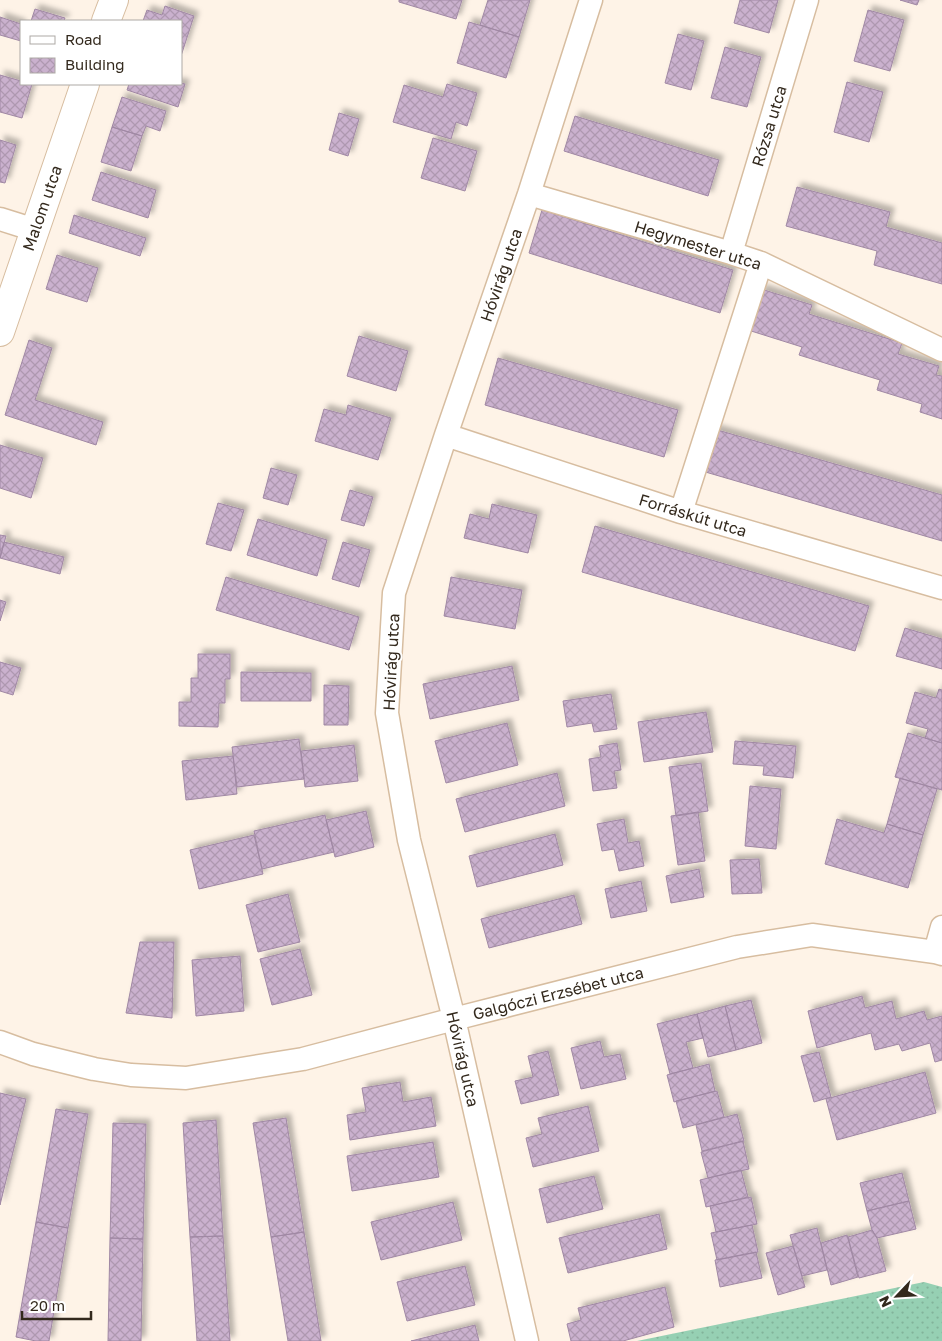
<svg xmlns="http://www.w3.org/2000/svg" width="942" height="1341" font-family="'Golos Text',sans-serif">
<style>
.grass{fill:url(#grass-dots)}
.building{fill:url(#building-cross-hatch);stroke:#a088a4;filter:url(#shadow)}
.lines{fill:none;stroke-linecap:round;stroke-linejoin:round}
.minor-casing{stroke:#d7bda0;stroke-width:25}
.secondary-casing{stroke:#d7bda0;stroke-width:30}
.minor{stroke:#fff;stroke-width:22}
.secondary{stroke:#fff;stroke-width:28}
.labels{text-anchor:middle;stroke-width:4;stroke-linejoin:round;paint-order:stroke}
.street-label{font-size:16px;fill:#33291d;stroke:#fff}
</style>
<defs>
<pattern id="grass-dots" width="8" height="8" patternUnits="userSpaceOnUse" patternTransform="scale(1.25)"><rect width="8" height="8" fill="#96d0b3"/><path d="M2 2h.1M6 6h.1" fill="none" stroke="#82b39a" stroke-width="1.8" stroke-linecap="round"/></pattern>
<pattern id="building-cross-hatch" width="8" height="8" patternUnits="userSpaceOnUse" patternTransform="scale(1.25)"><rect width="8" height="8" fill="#cab1ce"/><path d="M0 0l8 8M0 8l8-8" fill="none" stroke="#ae98b0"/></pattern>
<filter id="shadow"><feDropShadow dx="4.5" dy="-4.5" stdDeviation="2.5" flood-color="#0004"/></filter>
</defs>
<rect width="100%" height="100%" fill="#fef3e7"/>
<path class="grass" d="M924,1282L942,1287V1341H637Z"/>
<path class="building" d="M399,0H462L456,19L399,2Z
M488,0H530L519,37L480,25Z
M740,0H778L769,33L734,23Z
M900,0H919L917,5Z
M165,6L194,16L181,56V21H143L147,10L162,15Z
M35,9L65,18L64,21H31Z
M868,10L904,20L890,71L854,61Z
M0,17L21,24V41L0,35Z
M469,22L519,37L506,78L457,63Z
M678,34L704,41L691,90L665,83Z
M725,47L761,57L747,107L711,98Z
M0,75L21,81V84H32L22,118L0,112Z
M847,82L883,92L869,142L834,132Z
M181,83L185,84L178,107L127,90L129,84Z
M447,84L477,93L467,126L456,122L451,139L393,122L404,85L443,97Z
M122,97L166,111L160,131L146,126L142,136L112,127Z
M339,113L359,119L348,156L329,150Z
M575,116L719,160L708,196L564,151Z
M112,127L142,136L131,171L101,162Z
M433,138L477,151L465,191L421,178Z
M0,140L16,145L5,183L0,182Z
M101,172L156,190L148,218L92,200Z
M797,187L890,212L886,227L942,243V284L874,265L877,251L786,226Z
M542,210L733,270L720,313L529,253Z
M74,215L146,238L140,256L69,233Z
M57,255L98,268L87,302L46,289Z
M761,289L812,305L809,314L902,343L898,354L939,366L936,375L942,376V419L920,412L922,404L877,390L880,380L799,355L802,347L748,330Z
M359,336L408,351L396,391L347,376Z
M29,340L52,348L35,400L103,422L96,445L5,415Z
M498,358L678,410L664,457L485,405Z
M348,405L391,418L378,460L315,441L324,409L346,415Z
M714,429L942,495V541L702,471Z
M0,445L43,458L31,498L0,488Z
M271,468L297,475L288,505L263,498Z
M350,490L373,497L364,526L341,520Z
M218,503L244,510L231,551L206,544Z
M492,504L537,515L528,553L464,538L470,514L489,519Z
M258,519L327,540L317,576L247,555Z
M595,526L869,606L855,651L582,572Z
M0,535L6,536L0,558Z
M4,542L64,557L60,574L0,558Z
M343,542L370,550L359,587L332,579Z
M226,577L359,617L349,650L216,610Z
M451,577L522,590L515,629L444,616Z
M0,600L6,602L0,621Z
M905,628L942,639V669L896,656Z
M198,654H230V679H225V703H219L218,727L179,726V702H191V678H198Z
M0,662L21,668L13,695L0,691Z
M512,666L519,700L430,719L423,684Z
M241,672L311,673V701H241Z
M324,685L349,686L348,725H324Z
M939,689L942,690V743L925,738L928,729L906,723L915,692L936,698Z
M611,694L617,729L594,732L592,723L567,727L563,701Z
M706,712L713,752L644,762L638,722Z
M507,723L518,765L446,783L435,741Z
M908,733L942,743V790L895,777Z
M299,739L304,779L237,787L232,747Z
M735,741L796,746L793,778L763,775L764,766L733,764Z
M617,743L621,770L614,771L617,788L593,791L589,759L601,757L599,746Z
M354,745L358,781L305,787L301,751Z
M233,756L237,794L186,800L182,761Z
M701,763L708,811L676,816L669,767Z
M557,773L565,806L465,832L456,799Z
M900,778L937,789L923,835L887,824Z
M750,786L781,789L776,849L745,846Z
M366,811L374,847L335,857L326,820Z
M698,812L705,861L678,865L671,816Z
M325,815L334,852L262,869L254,831Z
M624,819L628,843L639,841L644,866L619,871L614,849L602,851L597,824Z
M837,819L884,833L887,824L923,835L908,888L825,864Z
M555,834L563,865L477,887L469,856Z
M254,835L263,874L199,889L190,850Z
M759,859L762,893L732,894L730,860Z
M699,869L704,897L671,903L666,876Z
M641,881L647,911L611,918L605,889Z
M288,894L300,942L258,952L246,905Z
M574,895L582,924L489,948L481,919Z
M140,942H174L172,1018L126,1013Z
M300,949L312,995L272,1005L260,959Z
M240,956L244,1011L196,1016L192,960Z
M862,996L865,1008L892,1001L896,1019L924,1011L927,1020L942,1016V1060L935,1062L930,1043L902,1051L899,1044L875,1050L871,1033L817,1048L808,1011Z
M751,1000L762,1043L736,1050L725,1006Z
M725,1006L736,1050L708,1057L697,1014Z
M697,1014L703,1038L686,1042L693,1068L670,1074L657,1024Z
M600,1041L604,1057L620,1054L626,1079L581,1089L571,1048Z
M548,1051L559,1095L521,1104L515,1081L533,1077L528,1056Z
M819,1052L831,1097L814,1102L801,1056Z
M709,1064L715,1091L674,1102L667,1075Z
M925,1072L936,1113L837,1140L826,1099Z
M400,1082L403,1102L431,1097L436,1126L350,1140L347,1115L366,1112L362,1088Z
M717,1091L724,1117L683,1128L676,1101Z
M0,1093L26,1099L0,1205Z
M588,1106L599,1151L533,1167L526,1138L542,1134L538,1118Z
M56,1109L88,1114L68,1228L36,1222Z
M737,1114L744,1141L702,1151L696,1125Z
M286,1118L304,1232L271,1237L253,1123Z
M216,1120L223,1236L190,1237L183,1123Z
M113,1123L146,1124L143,1239L110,1238Z
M743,1141L749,1169L708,1178L701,1152Z
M433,1142L439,1177L352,1191L347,1156Z
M741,1170L748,1197L706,1207L700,1180Z
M902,1173L909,1201L867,1211L860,1183Z
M594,1176L603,1209L547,1223L539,1189Z
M751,1197L757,1224L716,1232L710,1206Z
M909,1201L916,1229L877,1238L872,1230L867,1211Z
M453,1202L462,1240L381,1260L371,1222Z
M659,1214L667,1249L568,1273L559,1238Z
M36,1222L68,1228L49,1341H36L16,1337Z
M752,1225L758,1252L717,1260L711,1233Z
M817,1228L827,1270L802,1276L790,1235Z
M872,1230L877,1238L886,1271L859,1278L848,1237Z
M304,1232L321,1341H288L271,1237Z
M847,1235L858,1277L831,1285L821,1243Z
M223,1236L230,1341H197L190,1237Z
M110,1238L143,1239L141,1341H108Z
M793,1246L805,1287L778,1295L766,1253Z
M756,1252L762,1278L720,1287L715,1260Z
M465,1266L475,1305L407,1321L397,1282Z
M665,1287L674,1327L623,1341H571L567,1324L581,1320L578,1308Z
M475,1325L479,1341H411Z"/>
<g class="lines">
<g class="minor-casing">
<path id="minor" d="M529,194L731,253L761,263L942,350
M0,219L35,230
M731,253L807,0
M446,435L681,512L942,588
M681,512L761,263
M935,952L942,927
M0,1042L33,1054L94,1069L131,1075L186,1078L303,1059L454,1019L737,947L812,935L935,952L942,954
M527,1341L454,1019L409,840L387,713L394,593L446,435L529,194L591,0"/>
</g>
<g class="secondary-casing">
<path id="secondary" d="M106,21L114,0
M0,332L85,84"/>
</g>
<use href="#minor" class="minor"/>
<use href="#secondary" class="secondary"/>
</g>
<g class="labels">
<g class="street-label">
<text transform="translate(769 126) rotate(-73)" y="6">Rózsa utca</text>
<text transform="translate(42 208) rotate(-71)" y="6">Malom utca</text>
<text transform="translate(698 245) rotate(17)" y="6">Hegymester utca</text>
<text transform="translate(501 275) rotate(-71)" y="6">Hóvirág utca</text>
<text transform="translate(693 515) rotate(17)" y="6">Forráskút utca</text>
<text transform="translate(391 662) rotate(-87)" y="6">Hóvirág utca</text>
<text transform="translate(558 993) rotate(-14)" y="6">Galgóczi Erzsébet utca</text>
<text transform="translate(463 1059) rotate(77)" y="6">Hóvirág utca</text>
</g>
</g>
<rect x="20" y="20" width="162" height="65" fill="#ffffff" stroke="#ada9a5"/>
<rect x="30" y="36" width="25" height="8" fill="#ffffff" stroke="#ada9a5"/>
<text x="65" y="45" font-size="15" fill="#33291d">Road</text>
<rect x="30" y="58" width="25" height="15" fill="url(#building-cross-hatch)" stroke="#ada9a5"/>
<text x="65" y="70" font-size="15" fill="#33291d">Building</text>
<g transform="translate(897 1296) rotate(245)" stroke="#ffffff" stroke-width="4" paint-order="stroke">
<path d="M0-4L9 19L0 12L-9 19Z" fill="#33291d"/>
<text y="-8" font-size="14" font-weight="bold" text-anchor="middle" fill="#33291d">N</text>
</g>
<path d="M22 1311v8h69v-8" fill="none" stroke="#33291d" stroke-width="2.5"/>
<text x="30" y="1311" font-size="15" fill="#33291d" stroke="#ffffff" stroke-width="4" paint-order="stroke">20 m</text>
</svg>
